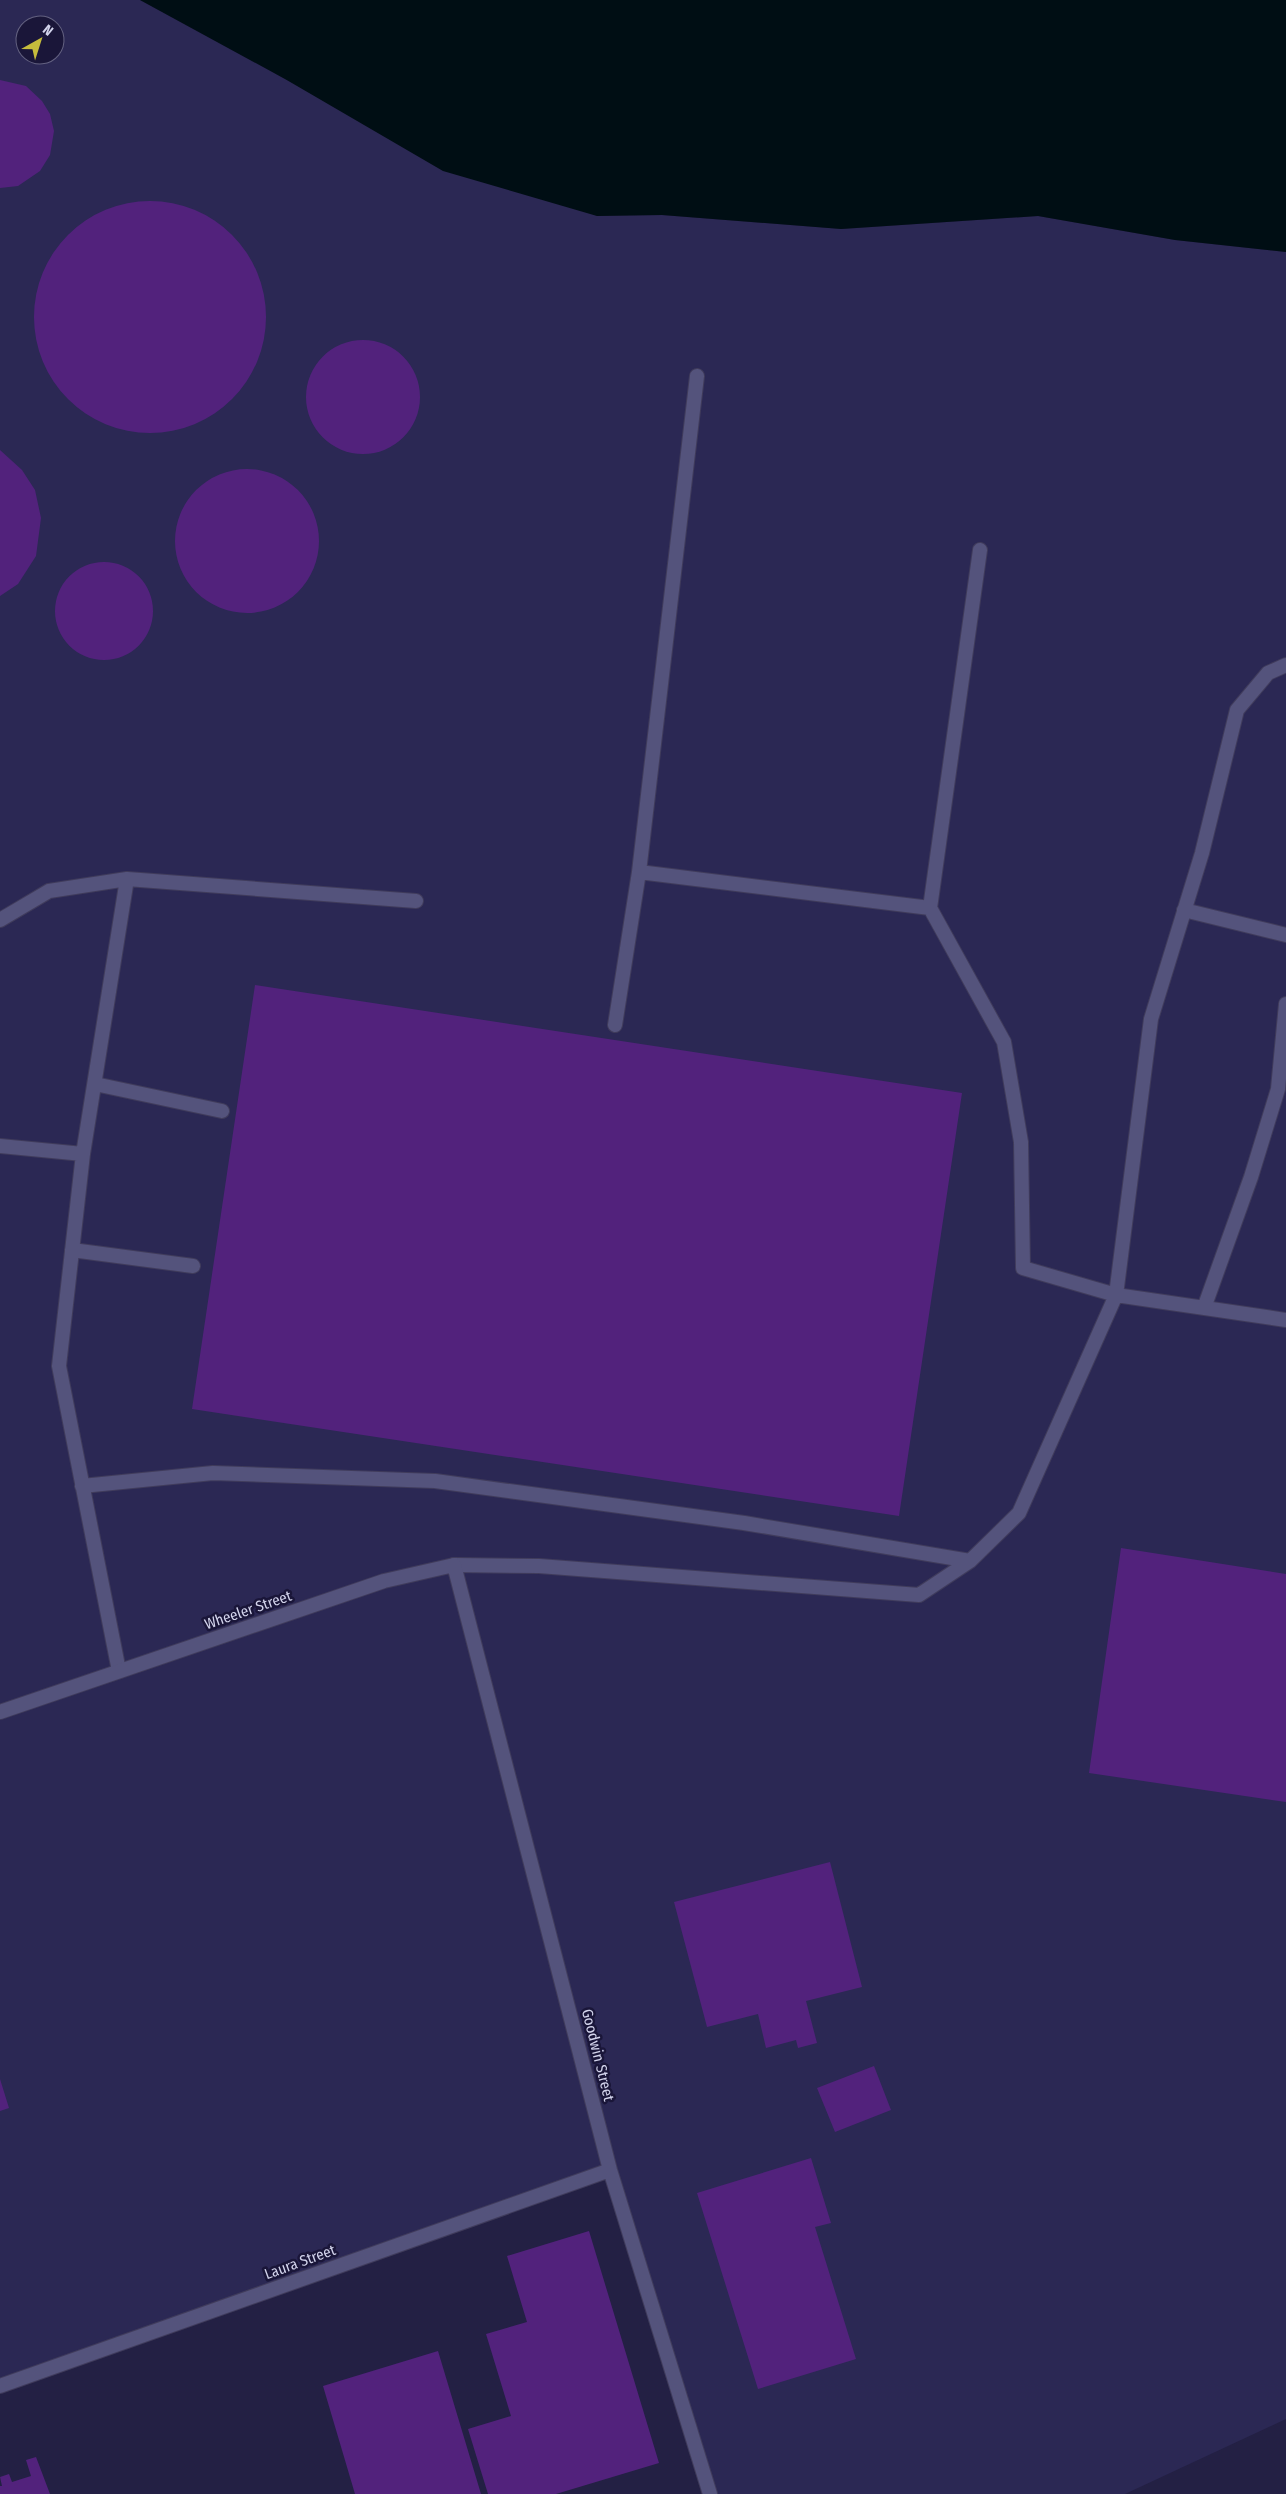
<svg xmlns="http://www.w3.org/2000/svg" width="1286" height="2494" font-family="'Fira Sans Condensed',sans-serif">
<style>
.built{fill:#2b2854;fill-rule:evenodd}
.water{fill:#000e14}
.building{fill:#52227c}
.lines{fill:none;stroke-linecap:round;stroke-linejoin:round}
.service-casing{stroke:#403c5c;stroke-width:16}
.minor-casing{stroke:#403c5c;stroke-width:16}
.service{stroke:#54537c;stroke-width:14}
.minor{stroke:#54537c;stroke-width:14}
.labels{text-anchor:middle;stroke-width:5;stroke-linejoin:round;paint-order:stroke}
.street-label{font-size:15px;fill:#d3d4ec;stroke:#1a1639}
</style>
<rect width="100%" height="100%" fill="#232044"/>
<path class="built" d="M0,0H140L285,79L597,216L662,215L842,229L1038,216L1175,240L1286,252V2419L1125,2494H710L610,2170L0,2386ZM25,25H55V55H25Z"/>
<path class="water" d="M140,0H1286V252L1175,240L1038,216L841,229L662,215L597,216L443,171L285,79Z"/>
<path class="building" d="M0,80L26,86L42,101L50,114L54,131L50,155L40,171L18,186L0,188Z
M34 317a116 116 0 1 1 232 0a116 116 0 1 1-232 0Z
M306 397a57 57 0 1 1 114 0a57 57 0 1 1-114 0Z
M0,450L22,470L35,490L41,518L36,556L18,584L0,596Z
M175 541a72 72 0 1 1 144 0a72 72 0 1 1-144 0Z
M55 611a49 49 0 1 1 98 0a49 49 0 1 1-98 0Z
M255,985L962,1093L899,1516L192,1409Z
M1121,1548L1286,1574V1802L1089,1773Z
M830,1862L862,1987L806,2001L817,2043L798,2048L796,2040L766,2048L758,2014L707,2027L674,1902Z
M874,2066L891,2110L835,2132L817,2088Z
M0,2079L9,2108L0,2111Z
M811,2158L831,2223L815,2227L856,2359L758,2389L697,2193Z
M589,2231L659,2463L556,2494H488L468,2429L511,2416L486,2334L527,2322L507,2256Z
M438,2351L481,2494H355L323,2386Z
M36,2457L50,2494H0V2486H2L0,2477L9,2474L12,2482L31,2476L26,2460Z"/>
<g class="lines">
<g class="service-casing">
<path id="service" d="M697,376L639,872L930,908
M980,550L930,908L1004,1042L1021,1142L1023,1268L1116,1295L1286,1320
M1184,910L1286,935
M0,920L49,891L127,879
M615,1025L639,872
M95,1084L222,1111
M0,1146L83,1154
M72,1250L193,1266
M1204,1308L1251,1177L1278,1089L1286,1004
M82,1486L213,1473L435,1481L744,1523L970,1561
M454,1565L539,1566L919,1595L970,1561L1019,1513L1116,1295L1151,1019L1202,853L1237,710L1268,673L1286,665
M119,1671L59,1366L83,1154L127,879L416,901"/>
</g>
<g class="minor-casing">
<path id="minor" d="M0,1712L384,1581L454,1565L610,2170L710,2494
M0,2386L610,2170"/>
</g>
<use href="#service" class="service"/>
<use href="#minor" class="minor"/>
</g>
<g class="labels">
<g class="street-label">
<text transform="translate(248 1610) rotate(-19)" y="5">Wheeler Street</text>
<text transform="translate(598 2055) rotate(76)" y="5">Goodwin Street</text>
<text transform="translate(300 2262) rotate(-20)" y="5">Laura Street</text>
</g>
</g>
<g transform="translate(40 40) rotate(39)"><circle r="24" fill="#1a1639" stroke="#646281"/>
<path d="M0-4L9 19L0 12L-9 19Z" fill="#c6bc3c"/>
<text y="-8" font-size="14" font-weight="bold" text-anchor="middle" fill="#d3d4ec">N</text>
</g>
</svg>
